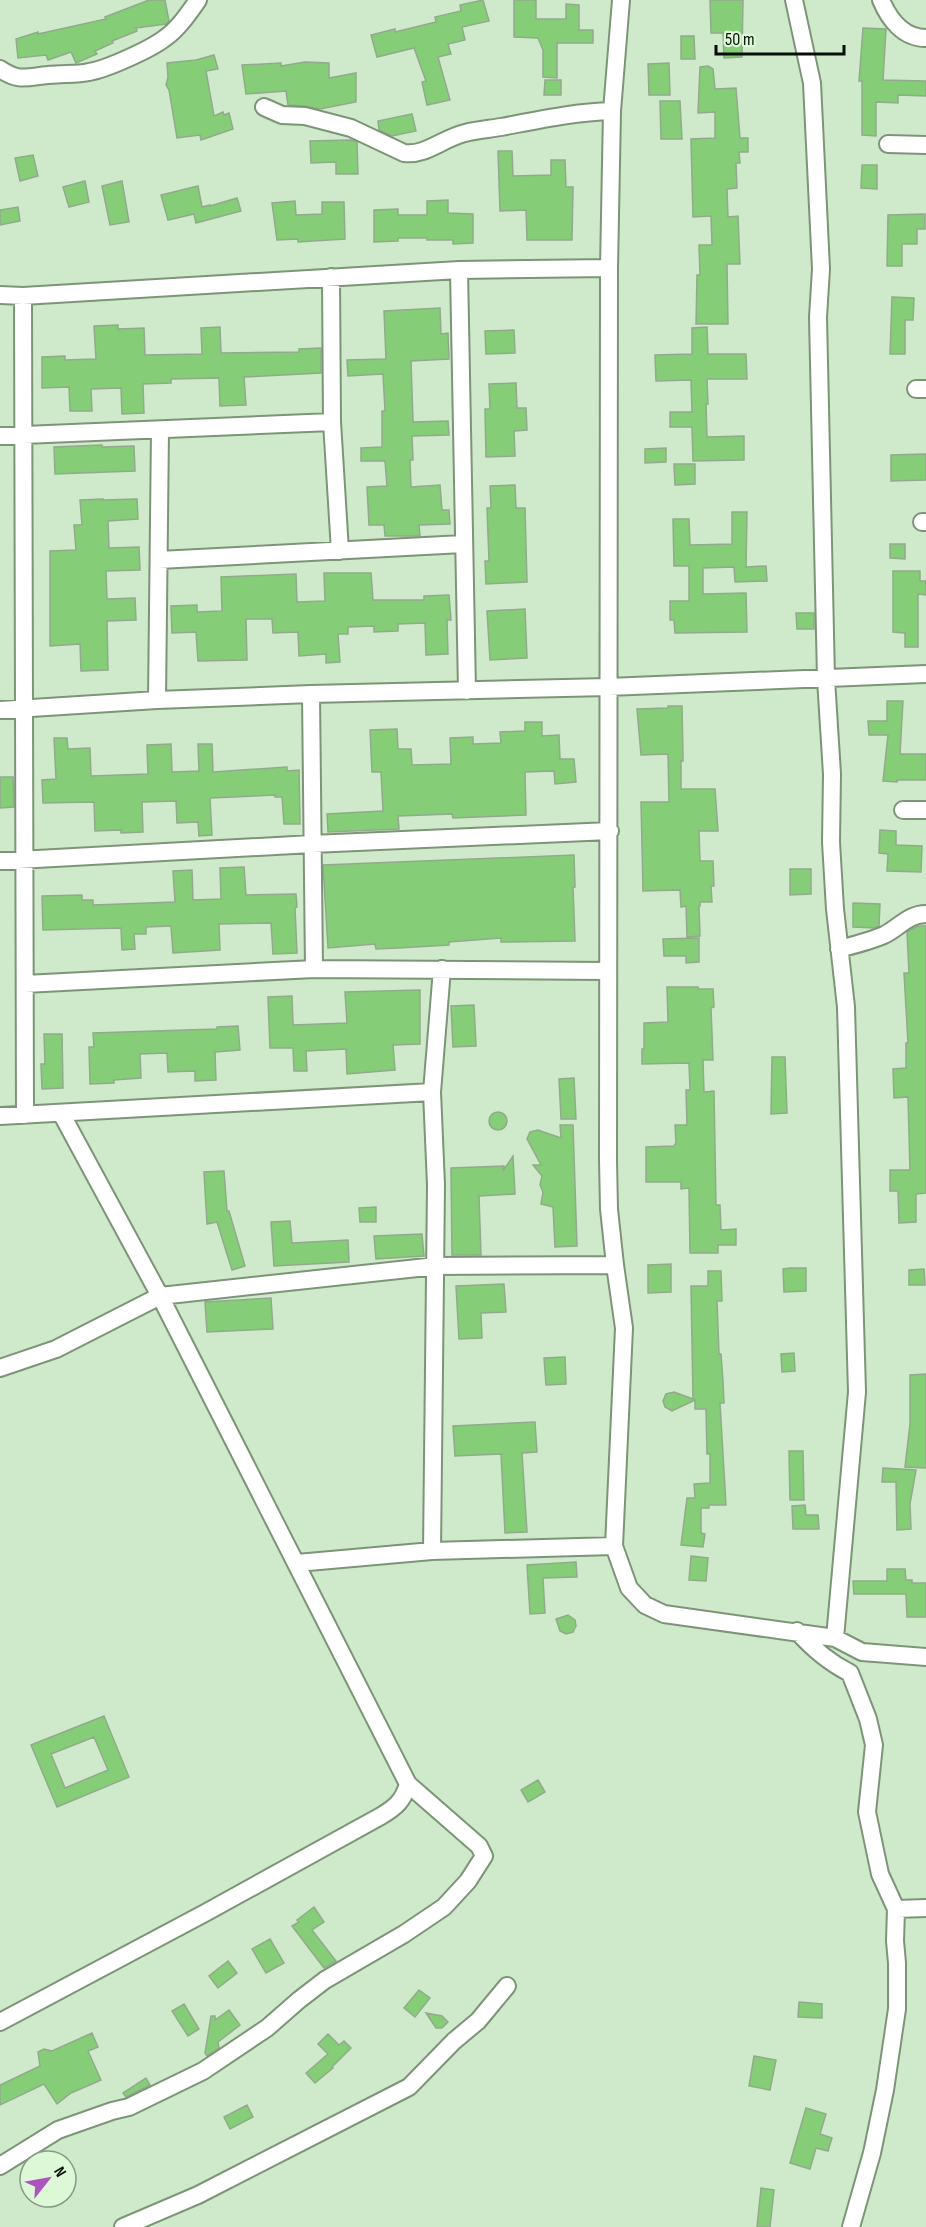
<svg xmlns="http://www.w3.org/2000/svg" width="926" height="2227" font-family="'Sofia Sans Condensed',sans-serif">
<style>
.building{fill:#85ce77;stroke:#91aa8c;stroke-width:1.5;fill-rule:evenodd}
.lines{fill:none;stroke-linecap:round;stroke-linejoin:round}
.minor-casing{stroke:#7c9577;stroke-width:20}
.minor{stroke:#fff;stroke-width:16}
</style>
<rect width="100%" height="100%" fill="#cfeaca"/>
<path class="building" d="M149,0H165L169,21L166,24L136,28L137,31L112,41L113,43L95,51L97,54L76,63L71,52L48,60L46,55L18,58L16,39L38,32V34L106,19L105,17Z
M483,0L489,21L462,27L465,40L448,44L451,54L438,57L450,100L427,105L422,82L426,81L414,48L377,57L371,35L395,29V32L436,22L435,17L461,11L460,5Z
M514,0H536V19H566V4L579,5V30H593V43H557V78L543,77V50L538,38L514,37Z
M710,0H743L742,57L724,58L723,33H711Z
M863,28L886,29L883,80L926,81V96L898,95V103L876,102V136L862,135V81H859Z
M681,36H694L695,59H681Z
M214,55L218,69L206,71L214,116L223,112L224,115L229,113L233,129L201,140L200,135L177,138L169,90L166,85L168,77L167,63L196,60Z
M305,62L329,63V78L356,73V102L320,109L306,106L288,105L286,91L246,94L242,65L281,63V66Z
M669,63L670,95H649L648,64Z
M708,66L713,69L715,89L736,88L740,138H748V152H739L740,163H736L737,188L727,189L728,217L738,216L740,264H727L728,324H696L697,275H700L699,245H712L711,216L693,217L691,139L715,138V112L698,113L700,67Z
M545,80H561V95H544Z
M660,101H680L682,139H661Z
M412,114L416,131L392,136L379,130L378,121Z
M351,140L357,142L358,174H336V162L311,163L310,141Z
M498,151H512L513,176L551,175V160H565L566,187H573L572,240H527L526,210L500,211Z
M33,155L38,176L20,181L15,158Z
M862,165H877V189L861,188Z
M85,181L89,202L69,207L63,187Z
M122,181L129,222L110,225L102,186Z
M198,186L202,207L210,205V206L237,198L241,211L196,223L194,214L168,220L161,195Z
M448,200V213L473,214V243L453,244V240H427V238H398V241L374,242V210L398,209V215H427V201Z
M295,201L296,215L322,214V202H344L345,239L298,242V239L277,240L272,203Z
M18,207L20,221L0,225V210Z
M925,214V229H917V244H902V266H887L888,215Z
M892,297L914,298L913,320H905V354H890Z
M440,308L441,334L448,333L449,359L411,361L413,422L448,421L449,435L412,436L413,460H410L411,487L440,485L442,510H449L450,524L419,525L420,536H385L384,525H369L367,487L387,486L385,461H361V448L382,447V411H385L383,374L348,376L347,360L386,359L384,311Z
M118,325V329L144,328L145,355L202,354L201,328L220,327L221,353L299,352V349L321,348V373L244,377L246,405L220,406L219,378L171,379V383L143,384L144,413L122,414L121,388L91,389L92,411H70L69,387L42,388V357L65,356V360L96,359L94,326Z
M707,327L708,354H746L747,379H707L708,404H706L707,437L744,436V460L693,461L692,427H670V412H692L691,380L656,381L655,355L692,354V328Z
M514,330L515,353L486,354L485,331Z
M516,383L517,408H526L527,430L514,431L515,456L486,457L485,409H490L489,384Z
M102,445V447L134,446L135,471L55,474L54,447Z
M666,448V462L645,463V449Z
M926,454V480L891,481V455Z
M674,464H695V484L675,485Z
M515,485L516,508H525L527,582L486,584L485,561H489L487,508H491L490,486Z
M103,499V500L137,499L138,519L108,521L109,548L139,547L140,570L106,571L107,599L135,598L136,620L107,621L108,670L81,671L80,644L50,646V551L76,550L74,525H82L80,500Z
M732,512H747L746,567L766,566L767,581L735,582L734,567L703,568V594L746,593L747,632L675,633L674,620H670V601H689V566H674L673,519H689L690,545L732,544Z
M890,544H905V559L890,558Z
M893,571H920V581H926V595L918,594V647H905V633L893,632Z
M324,573H371L373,600H424V596L449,595L451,620H447L448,654L426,655L425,623L398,624V631L374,632V626L348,627V634H338L340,662L326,663V654L299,656L298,632L273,633L272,619H246L247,660L198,661L196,632L172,633L171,606L197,605V612L222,611L221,577L296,574L297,602L325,601Z
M525,609L527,658L490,660L487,611Z
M796,613H814V629H797Z
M887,701H903L900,754H926V780H897V782L883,781L888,735H869L868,721H887Z
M668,706H682L683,757V761H681V789H715L718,831H699L700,861H713L714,886H711L712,902H700V906H699L700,936L687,937L686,906L681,907L680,890L643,891L641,802H669L668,754L641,755L637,709L668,708Z
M525,722H542V736L559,735L560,759H574L576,782L555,784L554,771L525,772L526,815L453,818L452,814L398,816L399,829L328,832L327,814L383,811L381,772H372L370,730L397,729L398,749H411L412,765L451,764L450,738L473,737V744L501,743L500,732L525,731Z
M54,738H67L68,749L90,748L91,776L148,774L147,745L171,744L172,772L199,771L198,744H212L213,772L287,767V771L299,770L300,824H284L282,797H275V795L210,798L212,835L199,836L198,822L177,823L176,801L142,802L143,832L121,833V830L95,831L94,802L43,803L42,780L56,779Z
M0,777H13L14,807L0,808Z
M880,830L896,831V845L922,846L921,872L887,871L888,854L879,853Z
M574,855L575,887H573L575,941L501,942V938L449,942V945L398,948L376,949L375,944L328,948L323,865Z
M244,867L246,895L296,894L297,907L295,908L297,953L273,954L271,923L219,924L220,950L173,953L171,926L146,927V934H134L135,949L122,950L121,928L43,930L42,896L82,895V900H93V905L175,902L173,871L192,870L193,900L221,899L220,868Z
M790,869H811V894L790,895Z
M853,903L880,904L879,926L874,928L853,927Z
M918,926H926V1193L916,1194V1222L899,1223L898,1191H890V1170H910L908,1097L894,1098L893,1069L906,1068V1043H908L904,973H909L907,932Z
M699,938V962L686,963V956H664L663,939Z
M667,987H698V989H713L714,1007L711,1008L713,1060H703L704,1092L714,1091L716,1205H720L721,1230L736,1229V1245H718V1253H690L689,1188L681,1189V1182H646V1147L674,1146L676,1143L675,1125H687L686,1090H690L689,1063L642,1064V1049H644V1023L668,1022Z
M420,990V1044L393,1045L395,1070L347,1074L346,1049L306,1051L307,1071H294L293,1048H270L268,997L292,996L293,1025L347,1023L345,992Z
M474,1005L476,1046L453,1047L451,1006Z
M238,1026L240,1050L215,1052L216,1080L195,1081V1071L168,1072L167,1053L140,1054L141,1078L114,1080V1083L90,1084L89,1047H94L93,1033L217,1029V1027Z
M44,1034H62L63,1088L42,1089L41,1064H45Z
M772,1057H785L787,1113L771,1114Z
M574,1078L576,1119H561L559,1079Z
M489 1121a9 9 0 1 1 18 0a9 9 0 1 1-18 0Z
M560,1125H573L577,1246L555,1247L553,1207L541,1204L543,1192L540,1185L542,1176L533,1165H541L527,1139L530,1132L538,1130L561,1138Z
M513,1156L515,1194L479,1196L481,1255H452L451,1168L504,1166L503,1171Z
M224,1171L227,1211H229L245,1266L232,1270L217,1222L207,1224L204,1172Z
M376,1207V1222H360L359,1208Z
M290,1221L292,1243L348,1240L349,1262L274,1266L271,1222Z
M422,1234L424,1256L376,1259L374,1236Z
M671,1264V1292L648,1293V1265Z
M790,1268H806V1291L784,1292L783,1269Z
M924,1269L925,1285H909V1270Z
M708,1271H721L722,1301H717L719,1354H721L723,1381L724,1403H720L726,1505H709V1508H701V1533L705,1534L703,1547L681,1545L687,1498H695L694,1484L710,1483V1454H707L706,1409H695V1400L672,1411L665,1407L663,1401L666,1394L674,1392L693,1399L691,1286H708Z
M504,1284L506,1312L481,1313L482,1338L459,1339L456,1286Z
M271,1298L273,1329L207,1332L205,1302Z
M794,1353L795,1371L782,1372L781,1354Z
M565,1357L566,1384L546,1385L544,1358Z
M926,1374V1468L905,1467L910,1424V1375Z
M535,1422L537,1452L522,1453L527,1532L505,1533L501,1454L455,1456L453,1426Z
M789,1451H803L804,1500H790Z
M883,1468L916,1470L910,1504L911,1529L897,1530L896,1482H882Z
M805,1505L806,1515H818L819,1529H793L792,1506Z
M691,1556L708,1558L706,1581L689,1580Z
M576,1562L577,1577L543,1578L545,1613L530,1614L527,1565Z
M887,1569H905L906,1580H912V1583H926V1617H907L906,1594H854L853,1581H887Z
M568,1615L575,1620L576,1626L573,1632L566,1634L560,1631L556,1619Z
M104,1716L129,1777L57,1807L31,1745ZM94,1737L108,1770L65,1788L51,1754Z
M538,1780L545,1792L528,1802L521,1790Z
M314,1907L324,1922L312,1930L336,1961L324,1968L292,1926L299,1922L297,1920Z
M270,1939L284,1963L266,1973L252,1949Z
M228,1961L237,1973L218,1988L209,1976Z
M419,1990L430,1998L415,2017L404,2008Z
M799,2002L822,2004V2018L798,2017Z
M184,2004L199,2029L188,2036L172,2011Z
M229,2010L240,2025L218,2042L219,2048L207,2056L205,2053L211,2016H215V2020Z
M426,2013L442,2016L448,2022L442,2028H436Z
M92,2033L98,2047L88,2051L101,2080L71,2093L57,2104L44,2084L0,2105V2085L40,2066L38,2052L44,2049L52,2051Z
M328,2034L339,2045L344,2041L351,2048L332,2067L333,2068L315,2083L306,2073L328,2054L318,2044Z
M754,2056L776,2060L770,2090L749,2086Z
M146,2078L150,2085L126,2097L123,2093Z
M247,2105L253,2117L230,2129L224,2117Z
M806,2108L826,2114L820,2134L832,2138L828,2151L816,2148L810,2169L790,2163Z
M761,2188L774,2190L770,2227H757Z"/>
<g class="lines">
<g class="minor-casing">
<path id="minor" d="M621,0L612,111L609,268L608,1160L609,1209L615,1265L624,1328L614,1546L629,1588L645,1605L664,1614L835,1638L862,1652L926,1657
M794,0L812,83L821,269L818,317L826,679L832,774L831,842L835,909L846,1007L857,1392L835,1638
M881,0C889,19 903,38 926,38
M0,69C19,82 27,77 48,75C62,73 76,75 89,72C107,69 151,49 165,38C178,29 189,13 198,0
M264,107L282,115L305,116L351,128L404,153C426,156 443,138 465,133C477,130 489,129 501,127C538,120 574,112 612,111
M888,144L926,145
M459,270L467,691
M331,277L332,422L340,551
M0,295L23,296L459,270L609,268
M23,296L25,1115
M916,389H926
M0,436L332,422
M922,522H926
M159,560L463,544
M311,694L314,969
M157,700L160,430
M0,710L157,700L311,694L608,687L926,674
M903,810H926
M0,861L312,844L610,831
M839,949C854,945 870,941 884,935C899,928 908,914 926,914
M442,969L432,1092L436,1185L432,1551L614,1546
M25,984L314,969L607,971
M0,1116L432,1092
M0,1368L56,1349L160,1296L436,1266L615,1265
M297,1563L432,1551
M797,1631C813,1649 828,1662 850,1673L868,1719L874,1745L867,1812L880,1874L896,1909L895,1941L897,1963V2009L885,2090L872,2153L851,2227
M896,1909L926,1908
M0,2022L205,1913L381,1816C396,1807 403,1801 408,1784
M0,2166L58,2130L112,2111L129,2107L203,2071L267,2028L299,2000L325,1980L404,1934L444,1907L468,1881L484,1856L479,1846L408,1784L160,1296L61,1113
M123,2227L198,2195L409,2087L454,2041L478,2021L507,1986"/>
</g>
<use href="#minor" class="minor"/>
</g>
<g transform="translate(48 2179) rotate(59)"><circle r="28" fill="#dcf8d7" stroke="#869b83" stroke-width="1.5"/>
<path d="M0-4.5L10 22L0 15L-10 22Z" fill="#ad53bf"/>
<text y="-9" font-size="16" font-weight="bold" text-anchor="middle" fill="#060f05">N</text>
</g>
<path d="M716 45v9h128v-9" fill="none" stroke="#060f05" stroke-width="3"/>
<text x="725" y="45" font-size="18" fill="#060f05" stroke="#dcf8d7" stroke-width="4.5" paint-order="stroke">50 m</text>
</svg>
